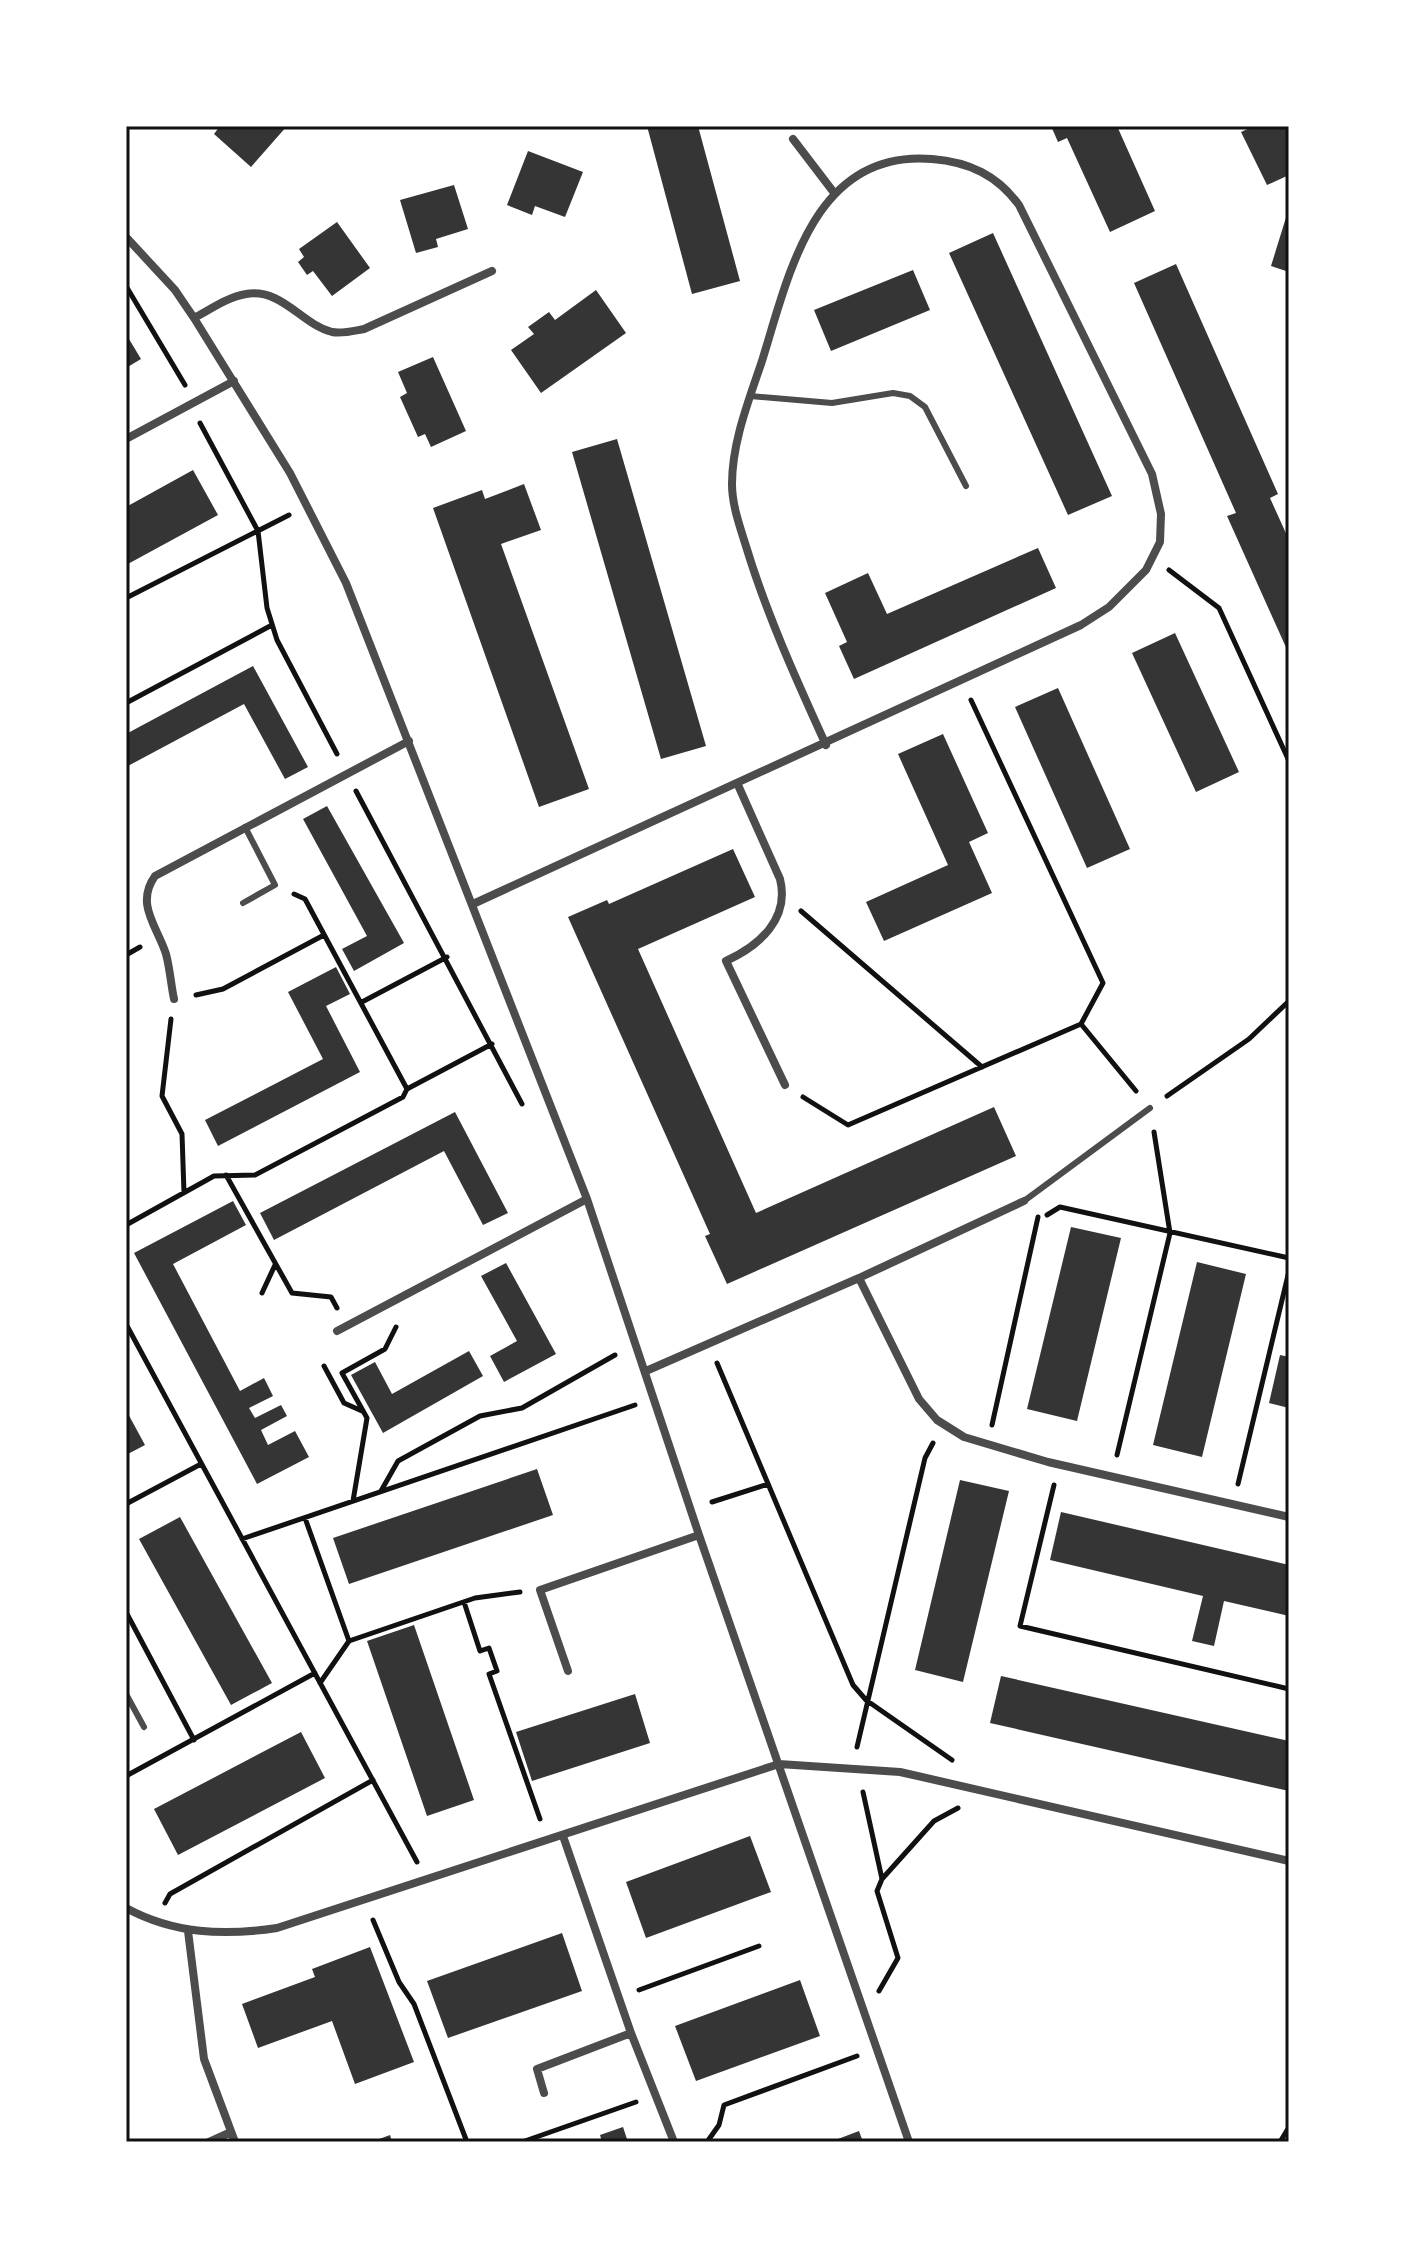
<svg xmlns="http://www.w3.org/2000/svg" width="1415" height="2268" font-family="'Noto Serif',serif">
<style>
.building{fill:#353535}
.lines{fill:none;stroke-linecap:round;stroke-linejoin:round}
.path{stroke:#111;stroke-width:5}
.service{stroke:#4c4c4c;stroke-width:6}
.minor{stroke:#4c4c4c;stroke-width:8}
.neatline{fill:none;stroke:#111;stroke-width:3}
</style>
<rect width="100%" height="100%" fill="#fff"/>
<path class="building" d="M220,126H287L251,167L214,134Z
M647,126H698L740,281L692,294Z
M1051,126H1117L1155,211L1110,232L1067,138L1058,142Z
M1254,126H1289V175L1267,185L1241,132Z
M528,151L583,172L565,217L535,206L532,215L507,205Z
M454,185L468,229L436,239L438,247L416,253L400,200Z
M1288,211H1289V272L1271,266Z
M337,222L370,268L332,296L313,271L307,275L298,262L304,257L299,249Z
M993,233L1112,496L1068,515L949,253Z
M1176,264L1278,494L1270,498L1289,540V654L1227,516L1236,513L1134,283Z
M913,270L930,310L831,351L814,310Z
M596,290L626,333L541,393L511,350L534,334L528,327L549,312L555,320Z
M126,334L141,359L126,368Z
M433,357L466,431L431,447L425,434L418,437L400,397L407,393L398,372Z
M617,439L706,746L661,759L572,452Z
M193,470L218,515L126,565V507Z
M524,484L541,530L501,544L589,789L539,807L433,508L482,490L485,499Z
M1038,548L1056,588L854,679L839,646L847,642L825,593L868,573L887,614Z
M1175,633L1239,772L1196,792L1132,653Z
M253,666L308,767L285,779L244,704L126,767V734Z
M1058,688L1130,849L1087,868L1015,707Z
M943,734L988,833L969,842L992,893L884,941L866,902L948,865L898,754Z
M327,806L404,943L354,971L342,949L367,936L303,819Z
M733,849L755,897L638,949L756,1213L994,1107L1016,1156L727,1284L705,1236L710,1234L568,917L607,900L609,904Z
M336,967L350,994L326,1006L360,1072L218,1146L205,1120L323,1059L288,992Z
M455,1112L508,1213L483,1225L444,1151L274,1240L260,1213Z
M233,1201L246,1225L173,1264L240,1391L264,1378L273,1396L249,1408L255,1418L281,1405L287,1416L261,1430L268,1445L295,1431L309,1457L257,1484L134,1253Z
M1071,1227L1121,1238L1077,1421L1027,1409Z
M1197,1262L1246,1274L1202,1457L1153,1445Z
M506,1263L556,1354L504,1382L490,1356L517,1341L481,1276Z
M469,1351L483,1376L383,1433L351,1375L375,1362L392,1394Z
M1280,1355L1289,1357V1408L1269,1403Z
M126,1410L145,1445L126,1455Z
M537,1469L553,1515L349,1584L333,1538Z
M960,1480L1009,1491L963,1682L915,1670Z
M1061,1512L1289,1565V1616L1224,1601L1214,1646L1192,1641L1203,1596L1050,1560Z
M180,1517L272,1683L231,1705L139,1539Z
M414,1625L474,1800L427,1816L367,1641Z
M1001,1676L1289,1741V1791L990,1723Z
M635,1694L650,1743L532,1781L516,1732Z
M301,1732L325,1778L178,1855L154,1809Z
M750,1836L771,1892L646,1938L626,1882Z
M562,1933L582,1991L448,2038L427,1981Z
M370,1947L414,2062L355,2084L332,2021L258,2048L242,2004L315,1977L312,1969Z
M800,1980L820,2036L696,2081L675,2026Z
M623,2127L628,2142H602L600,2135Z
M859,2131L863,2142H830Z
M390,2135L392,2142H371Z"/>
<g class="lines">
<path class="path" d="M126,286L185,385
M200,423L258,531L267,608L277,640L337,754
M1169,570L1219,608L1289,761
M126,598L289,515
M971,700L1103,983L1081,1024L1136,1091
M126,703L272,625
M356,791L522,1104
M801,911L982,1067
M126,955L140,947
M196,995L223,989L324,935
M362,1002L447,957
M171,1019L162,1096L182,1134L184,1193
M407,1089L492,1044
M1167,1096L1249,1039L1289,1001
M803,1097L848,1125L1081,1024
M226,1175L292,1293L331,1297L337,1308
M1047,1215L1060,1207L1289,1258
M126,1225L214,1176L255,1175L403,1097L407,1089L305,899L294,894
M262,1293L275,1265
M126,1324L417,1862
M717,1363L853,1685L866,1700L952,1760
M324,1366L344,1403L362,1411
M992,1425L1038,1217
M1117,1455L1170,1233L1154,1132
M1238,1484L1289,1271
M1054,1485L1020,1626L1289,1689
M381,1491L398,1461L480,1416L522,1408L615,1355
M353,1501L367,1418L342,1373L385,1349L396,1327
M712,1502L768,1484
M126,1504L201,1464
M305,1518L349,1641L320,1683
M242,1539L635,1405
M464,1602L480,1651L489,1648L497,1671L489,1674L540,1819
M126,1612L194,1740
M349,1641L475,1598L520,1592
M857,1747L925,1458L933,1443
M126,1776L315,1673
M863,1792L882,1879
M165,1903L170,1894L373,1780
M373,1920L399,1982L414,2004L467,2142
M639,1990L759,1946
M879,1991L898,1958L877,1891L882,1879L934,1821L958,1808
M522,2142L636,2102
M707,2142L719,2125L724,2105L857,2056
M1280,2142L1289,2127"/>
<path class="service" d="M750,396L832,403L893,393L910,396L925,407L966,486
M243,903L275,885L245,827
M1024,1201L1150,1108
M126,1694L144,1727"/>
<path class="minor" d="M793,139L835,194
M126,237L175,290L194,318L290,473L346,583L587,1199L699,1535L909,2142
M194,318C211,309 228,297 246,294C282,288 301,324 332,332C342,334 353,331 364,329L492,271
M126,439L234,381
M738,785L780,879C790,919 759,946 726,961L785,1085
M473,904L1081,625L1109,607L1146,570L1160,542L1161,514L1152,474L1019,205C997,175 969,162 932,159C814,149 789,274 762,361C749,400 732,442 732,484C732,504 739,524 745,543C766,613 796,679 826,745
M174,999C171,985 170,969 166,954C157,926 135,904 155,876L409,741
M859,1278L1024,1201
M337,1331L587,1199
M646,1371L859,1278L919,1399L937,1420L964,1437L1048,1462L1289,1517
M568,1671L540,1590L699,1535
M563,1836L631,2033L674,2142
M126,1908C174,1934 224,1936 277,1928L779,1764L900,1772L1289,1861
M188,1931L204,2059L235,2142
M544,2093L537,2069L631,2033
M209,2142L231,2132"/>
</g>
<rect width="1415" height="2268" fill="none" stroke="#ffffff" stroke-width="256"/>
<rect x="128" y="128" width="1159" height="2012" class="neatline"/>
</svg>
